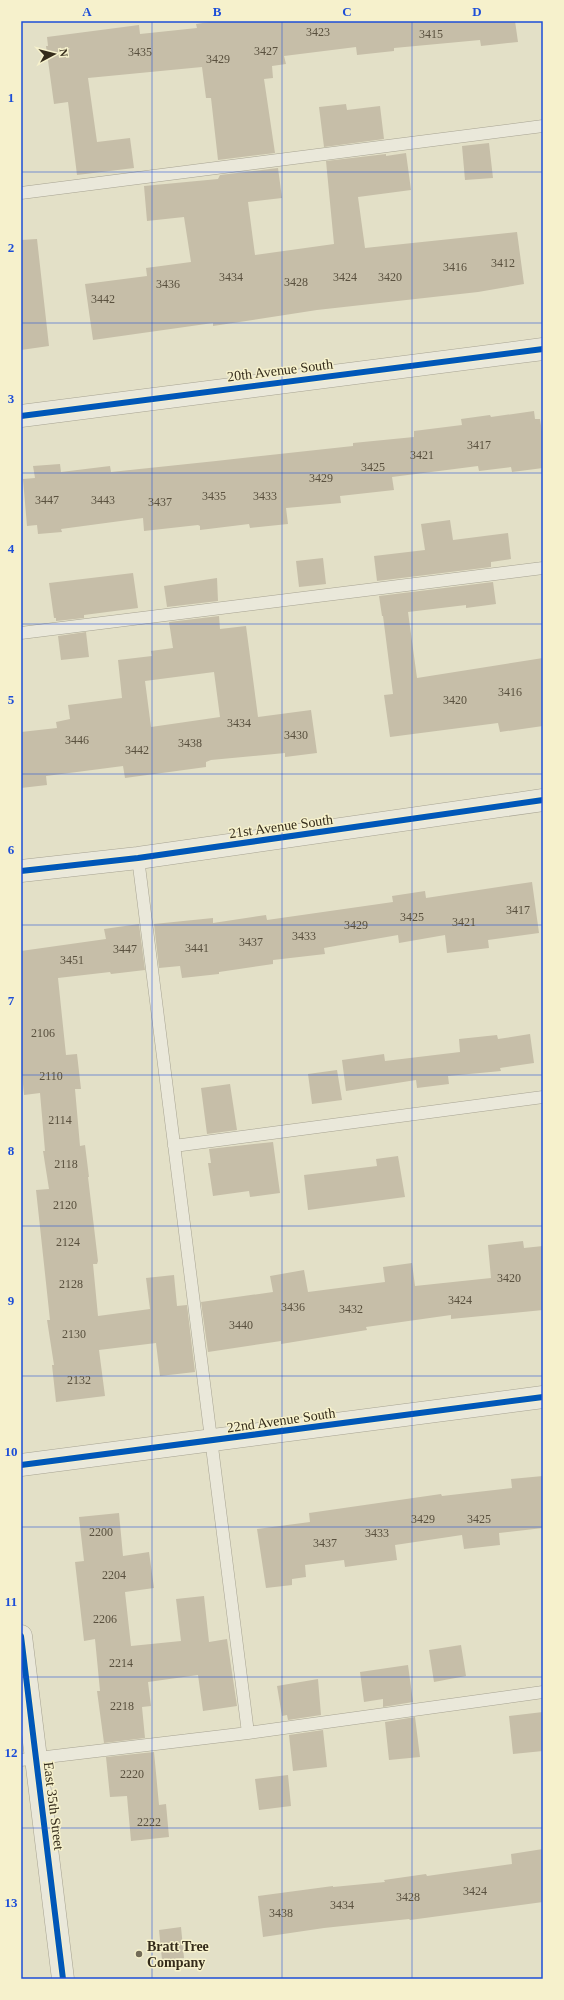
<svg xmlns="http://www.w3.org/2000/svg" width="564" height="2000" font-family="'Times New Roman',serif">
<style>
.building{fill:#c6bea8;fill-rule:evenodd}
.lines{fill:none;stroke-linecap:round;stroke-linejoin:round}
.service-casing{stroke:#a7a392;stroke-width:13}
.minor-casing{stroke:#a7a392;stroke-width:23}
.tertiary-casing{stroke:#a7a392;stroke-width:23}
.service{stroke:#eae8da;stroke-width:12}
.minor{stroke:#eae8da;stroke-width:22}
.tertiary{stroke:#eae8da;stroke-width:22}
.cycleway-casing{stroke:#f6f1cc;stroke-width:8}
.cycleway{stroke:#0057b8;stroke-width:6}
.grid{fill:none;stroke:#1d4ed8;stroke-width:1;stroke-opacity:0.55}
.poi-dot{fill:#726b57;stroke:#f6f1cc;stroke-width:1.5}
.labels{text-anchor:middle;stroke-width:3;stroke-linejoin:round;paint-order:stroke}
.number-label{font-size:12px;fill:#59503e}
.street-label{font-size:14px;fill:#352c1b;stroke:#f6f1cc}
.poi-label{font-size:14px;font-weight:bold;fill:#352c1b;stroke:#f6f1cc;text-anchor:start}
.neatline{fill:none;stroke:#1d4ed8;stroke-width:1.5}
.grid-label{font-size:13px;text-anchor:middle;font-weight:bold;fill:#1d4ed8}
</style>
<rect width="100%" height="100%" fill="#e3e0c7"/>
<path class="building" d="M216,21H515L518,42L481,46L480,40L394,48V51L357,55L356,47L284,56L286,64L272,66L273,78L264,79L275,153L218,160L211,98H206L202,67L88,78L97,142L130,138L134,168L77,175L68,102L54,104L46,46H48L47,37L139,25L140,34L197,28L196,24Z
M346,104L347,110L380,106L384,139L324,147L319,107Z
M489,143L493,178L465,180L462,146Z
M406,153L411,190L358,197L365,248L517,232L524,284L478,292L317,310L213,326V323L93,340L85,284L147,276L146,268L191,262L184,217L147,221L144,186L218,179L220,175L278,168L282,198L248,202L255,255L334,244L326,161L386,154V156Z
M37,239L49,346L21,350V240Z
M534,411L535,419H540L543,438V468L512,472L511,467L479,471L478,466L392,477L394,490L340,496L341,503L286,508L288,524L250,528L249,524L200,530V526L198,525L144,531L143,518L61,529L62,532L38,534L37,525L27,526L23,479L35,478L33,466L60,464L61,472L110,466L111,472L216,461L353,446V443L414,437V431L462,425L461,419L490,415L491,417Z
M450,520L453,540L508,533L511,559L491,562V567L377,581L374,556L425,550L421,524Z
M323,558L326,584L299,587L296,561Z
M133,573L138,608L84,615V618L56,621V618H54L49,583Z
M217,578L218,601L167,607L164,586Z
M493,582L496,604L466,608V605L408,612L417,678L543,658V726L500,732L498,723L390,737L384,695L393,694L383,616H382L379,596Z
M219,616L220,629L246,626L258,717L311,710L317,753L285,757V753L211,760L206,762V767L125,778L123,766L46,776L47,785L21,788V732L57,728L56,722L70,719L68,705L122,698L118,660L152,656L151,651L173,648L169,622ZM214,672L220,717L151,727L145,681Z
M86,632L89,657L61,660L58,636Z
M532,882L539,933L488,940L489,948L447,953L445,935L399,943L398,935L324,948L325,954L273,960V964L219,972V974L182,978L180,966L159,968L154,924L213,918V923L266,915L267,920L393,902L392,896L425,891L426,898Z
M139,924L145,970L111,974L110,972L58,978L66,1055L77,1054L81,1089H75L80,1146L85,1145L89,1177H88L98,1261L97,1264H93L98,1316L150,1309L146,1278L174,1275L177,1306L187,1305L195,1372L160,1376L156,1343L99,1350L105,1396L56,1402L52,1365H54L47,1320H50L36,1190L49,1189L43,1151H45L40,1093L24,1095L21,1062V951L106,939L104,929Z
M530,1034L534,1063L500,1068L501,1071L448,1076L449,1084L417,1088L416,1080L346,1091L342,1060L384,1054L385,1061L460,1052L459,1039L497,1035L498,1039Z
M337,1070L342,1100L312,1104L308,1074Z
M230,1084L237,1130L207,1134L201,1088Z
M273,1142L280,1193L250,1197L249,1191L213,1196L208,1163H211L209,1149Z
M398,1156L405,1197L308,1210L304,1175L377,1166L376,1159Z
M523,1241L524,1248L543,1246V1310L451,1319V1315L366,1327L367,1330L281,1344V1341L208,1352L201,1302L273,1292L270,1276L304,1270L308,1292L385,1282L383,1267L412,1263L415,1286L491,1278L488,1245Z
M543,1476V1528L499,1533L500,1545L464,1549L462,1535L395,1545L397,1560L345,1567L344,1560L305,1565L306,1577L292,1579V1585L266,1588L257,1529L310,1522L309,1513L441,1494L442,1496L512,1488L511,1479Z
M119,1513L123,1556L149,1552L154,1588L125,1592L131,1646L181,1641L176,1599L204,1596L209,1642L227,1639L237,1706L203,1711L198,1675L148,1682L151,1706L142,1707L145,1738L104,1743L97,1691H100L95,1639L84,1641L75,1562L84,1561L79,1517Z
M461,1645L466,1676L434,1682L429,1650Z
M408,1665L413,1702L383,1707V1699L364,1702L360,1672Z
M318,1679L321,1715L288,1720L287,1715L282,1716L277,1686Z
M543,1712V1751L513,1754L509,1716Z
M415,1717L420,1757L389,1760L385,1722Z
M323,1730L327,1767L293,1771L289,1735Z
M154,1752L159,1805L166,1804L169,1837L131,1841L127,1796L110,1797L106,1757Z
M288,1775L291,1806L259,1810L255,1779Z
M543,1849V1902L410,1920L409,1919L324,1928L263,1937L258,1896L333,1886V1887L385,1882L384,1880L426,1874L427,1876L512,1864L511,1854Z
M181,1927L184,1958L162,1960L159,1930Z"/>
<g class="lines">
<g class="service-casing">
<path id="service" d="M21,193L543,126
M21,633L543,568
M138,858L248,1733
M174,1146L543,1097
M21,1760L248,1733L543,1692"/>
</g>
<g class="minor-casing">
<path id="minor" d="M21,416L543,349
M21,871L138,858L543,800
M21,1465L543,1397"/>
</g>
<g class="tertiary-casing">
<path id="tertiary" d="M21,1636L63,1979"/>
</g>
<use href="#service" class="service"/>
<use href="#minor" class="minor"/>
<use href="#tertiary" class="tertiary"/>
<g class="cycleway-casing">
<path id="cycleway" d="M21,416L543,349
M21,871L138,858L543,800
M21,1465L543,1397
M21,1636L63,1979"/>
</g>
<use href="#cycleway" class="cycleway"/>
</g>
<path class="grid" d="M152,21V1979M282,21V1979M412,21V1979M21,172H543M21,323H543M21,473H543M21,624H543M21,774H543M21,925H543M21,1075H543M21,1226H543M21,1376H543M21,1527H543M21,1677H543M21,1828H543"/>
<circle class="poi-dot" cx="139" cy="1954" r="4"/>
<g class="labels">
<g class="number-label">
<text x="318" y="36">3423</text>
<text x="431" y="38">3415</text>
<text x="266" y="55">3427</text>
<text x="140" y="56">3435</text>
<text x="218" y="63">3429</text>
<text x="503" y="267">3412</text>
<text x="455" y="271">3416</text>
<text x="231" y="281">3434</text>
<text x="345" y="281">3424</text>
<text x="390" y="281">3420</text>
<text x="296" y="286">3428</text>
<text x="168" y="288">3436</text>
<text x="103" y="303">3442</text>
<text x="479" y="449">3417</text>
<text x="422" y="459">3421</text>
<text x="373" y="471">3425</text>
<text x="321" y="482">3429</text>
<text x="214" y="500">3435</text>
<text x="265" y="500">3433</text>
<text x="47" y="504">3447</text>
<text x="103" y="504">3443</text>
<text x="160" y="506">3437</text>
<text x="510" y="696">3416</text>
<text x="455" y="704">3420</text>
<text x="239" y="727">3434</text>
<text x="296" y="739">3430</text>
<text x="77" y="744">3446</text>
<text x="190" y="747">3438</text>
<text x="137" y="754">3442</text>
<text x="518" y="914">3417</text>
<text x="412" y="921">3425</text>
<text x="464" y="926">3421</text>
<text x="356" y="929">3429</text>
<text x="304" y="940">3433</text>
<text x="251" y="946">3437</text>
<text x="197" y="952">3441</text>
<text x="125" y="953">3447</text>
<text x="72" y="964">3451</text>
<text x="43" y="1037">2106</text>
<text x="51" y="1080">2110</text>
<text x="60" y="1124">2114</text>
<text x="66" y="1168">2118</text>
<text x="65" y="1209">2120</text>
<text x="68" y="1246">2124</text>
<text x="509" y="1282">3420</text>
<text x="71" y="1288">2128</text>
<text x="460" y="1304">3424</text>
<text x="293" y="1311">3436</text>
<text x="351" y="1313">3432</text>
<text x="241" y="1329">3440</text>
<text x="74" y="1338">2130</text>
<text x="79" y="1384">2132</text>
<text x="423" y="1523">3429</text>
<text x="479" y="1523">3425</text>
<text x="101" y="1536">2200</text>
<text x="377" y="1537">3433</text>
<text x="325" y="1547">3437</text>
<text x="114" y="1579">2204</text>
<text x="105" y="1623">2206</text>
<text x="121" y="1667">2214</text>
<text x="122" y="1710">2218</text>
<text x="132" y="1778">2220</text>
<text x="149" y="1826">2222</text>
<text x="475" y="1895">3424</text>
<text x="408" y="1901">3428</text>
<text x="342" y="1909">3434</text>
<text x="281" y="1917">3438</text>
</g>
<g class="street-label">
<text transform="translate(280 370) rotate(-7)" y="5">20th Avenue South</text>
<text transform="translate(281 826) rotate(-8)" y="5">21st Avenue South</text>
<text transform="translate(281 1420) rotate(-8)" y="5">22nd Avenue South</text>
<text transform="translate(54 1806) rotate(83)" y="5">East 35th Street</text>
</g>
<g class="poi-label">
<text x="147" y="1951">Bratt Tree<tspan x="147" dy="16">Company</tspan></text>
</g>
</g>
<rect width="564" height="2000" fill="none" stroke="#f6f1cc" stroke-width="44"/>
<g transform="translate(54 54) rotate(83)" stroke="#f6f1cc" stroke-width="3" paint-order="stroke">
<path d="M0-3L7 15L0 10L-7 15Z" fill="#352c1b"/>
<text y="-6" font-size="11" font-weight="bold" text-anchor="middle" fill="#352c1b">N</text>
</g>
<rect x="22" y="22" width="520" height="1956" class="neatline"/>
<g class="grid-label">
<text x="87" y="16">A</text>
<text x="217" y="16">B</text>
<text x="347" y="16">C</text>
<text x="477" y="16">D</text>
<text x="11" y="102">1</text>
<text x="11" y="252">2</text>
<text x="11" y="403">3</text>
<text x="11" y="553">4</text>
<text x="11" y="704">5</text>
<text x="11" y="854">6</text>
<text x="11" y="1005">7</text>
<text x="11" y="1155">8</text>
<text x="11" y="1305">9</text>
<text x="11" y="1456">10</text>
<text x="11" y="1606">11</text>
<text x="11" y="1757">12</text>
<text x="11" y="1907">13</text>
</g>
</svg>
